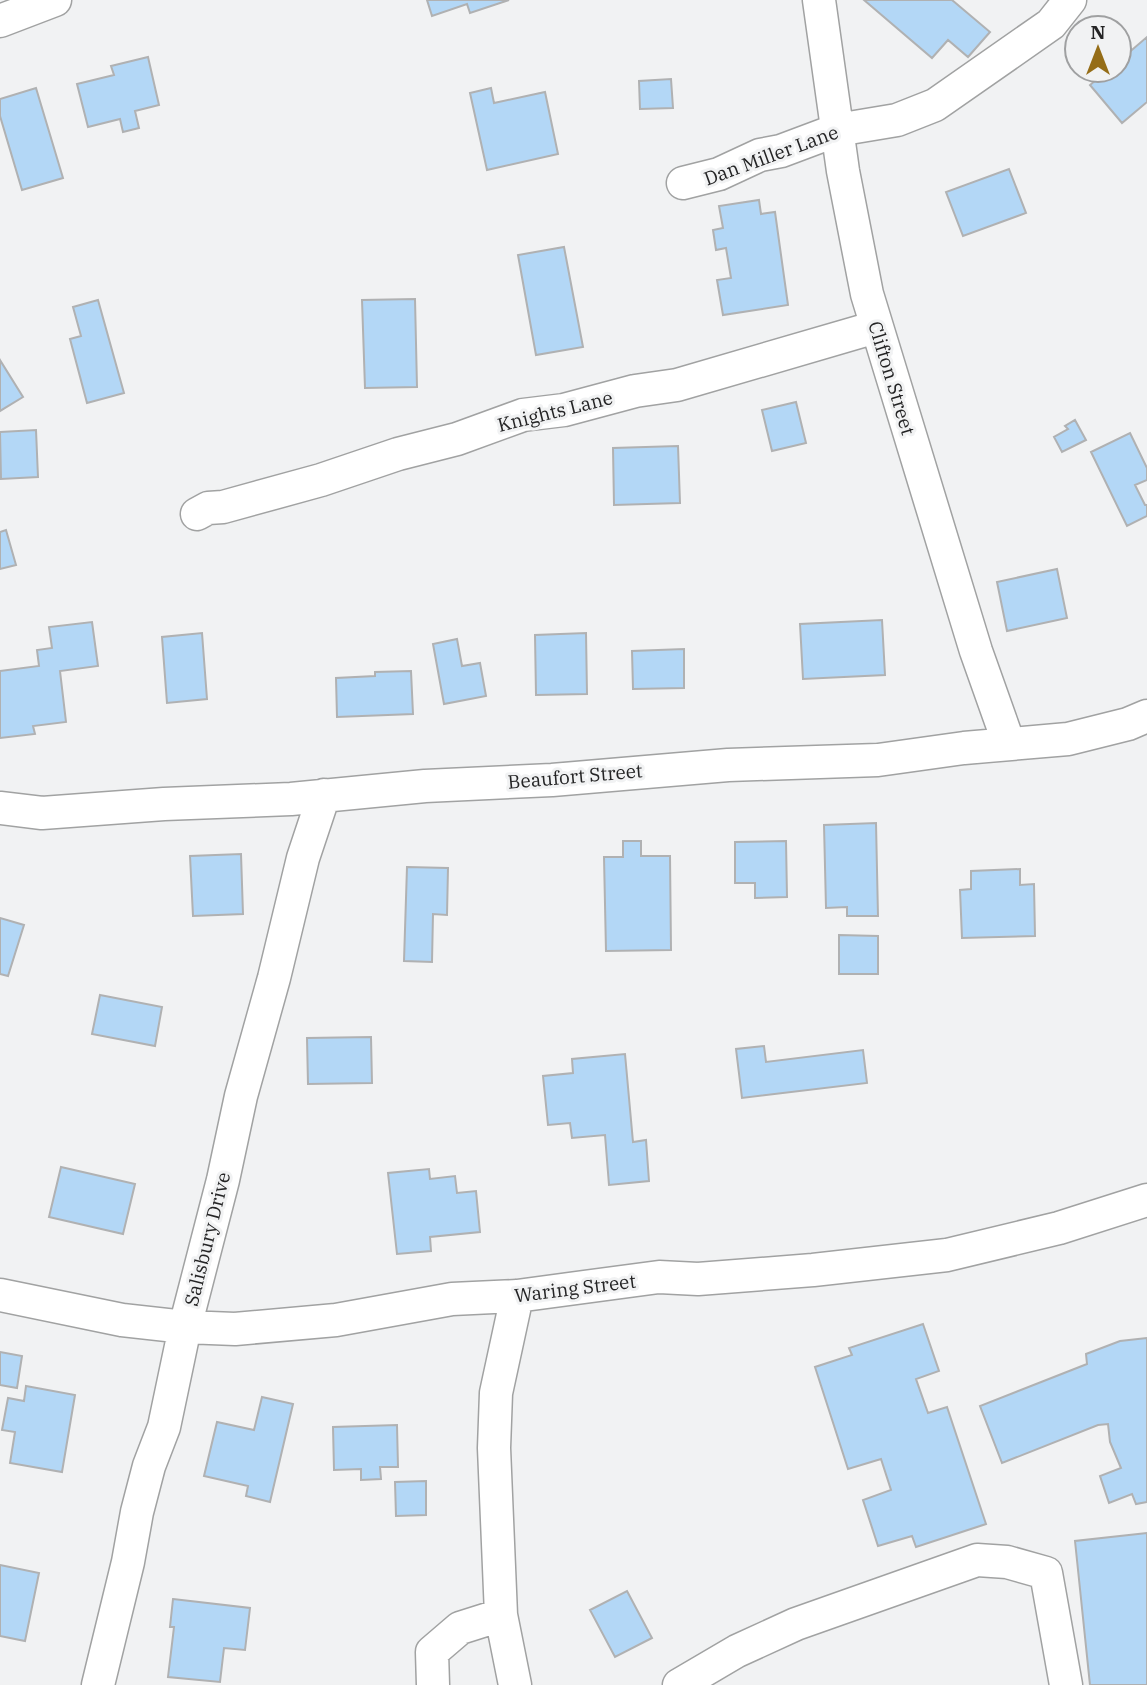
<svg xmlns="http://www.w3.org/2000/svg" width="1147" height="1685" font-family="'IBM Plex Serif',serif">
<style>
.building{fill:#b3d7f6;stroke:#b0b1b2;stroke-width:2}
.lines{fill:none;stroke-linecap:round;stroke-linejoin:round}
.minor-casing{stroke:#a1a2a2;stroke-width:35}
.minor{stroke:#fff;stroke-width:32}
.labels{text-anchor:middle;stroke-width:6;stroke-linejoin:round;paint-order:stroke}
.street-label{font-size:19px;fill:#242425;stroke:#f1f2f3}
</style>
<rect width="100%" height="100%" fill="#f1f2f3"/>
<path class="building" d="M427,0H509L470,13L467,4L432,16Z
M864,0H952L990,32L968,57L948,40L932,58Z
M1147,37V102L1122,123L1090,85L1108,70H1119V61Z
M148,57L159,105L135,111L139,128L123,132L120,119L88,127L77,84L114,75L111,66Z
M671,79L673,108L640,109L639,81Z
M36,88L63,178L22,190L0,116V99Z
M491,88L494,103L545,92L558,154L487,170L470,93Z
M1009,169L1026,213L963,236L946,192Z
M759,200L761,214L775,212L788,305L723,315L717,280L731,278L726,248L716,250L713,230L723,228L719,206Z
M564,247L583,347L536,355L518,255Z
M415,299L417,387L365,388L362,300Z
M98,300L124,393L87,403L70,339L81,336L73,307Z
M0,360L23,397L0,411Z
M796,402L806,443L772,451L762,410Z
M1075,420L1086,440L1062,452L1054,437L1068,429L1065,426Z
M36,430L38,477L1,479L0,432Z
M1130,433L1147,468V480L1135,485L1145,505H1147V516L1127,526L1091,452Z
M678,446L680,503L614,505L613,448Z
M6,530L16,565L0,569V532Z
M1057,569L1067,618L1007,631L997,582Z
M882,620L885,675L803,679L800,624Z
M92,622L98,666L60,671L66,722L33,726L35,734L0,738V671L39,666L37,650L52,648L49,627Z
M202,633L207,699L167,703L162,637Z
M586,633L587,694L536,695L535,635Z
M457,639L462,666L480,663L486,696L444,704L433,644Z
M684,649V688L633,689L632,651Z
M411,671L413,714L337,717L336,678L375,676V672Z
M876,823L878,916H847V907L826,908L824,825Z
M623,841H641V856H670L671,950L606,951L604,857H623Z
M786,841L787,897L755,898V883H735V842Z
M241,854L243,914L193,916L190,856Z
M407,867L448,868L447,915L433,914L432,962L404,961Z
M1020,869V885L1034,884L1035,936L962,938L960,890L971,889V871Z
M0,918L24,925L8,976L0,974Z
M839,935L878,936V974H839Z
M100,995L162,1007L155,1046L92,1034Z
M371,1037L372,1083L308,1084L307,1038Z
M764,1046L766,1062L863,1050L867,1083L742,1098L736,1049Z
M625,1054L633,1142L646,1140L649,1181L609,1185L605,1135L572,1138L570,1123L548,1125L543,1076L573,1073L572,1059Z
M61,1167L135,1184L123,1234L49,1217Z
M429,1169L430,1179L455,1176L457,1193L476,1191L480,1232L430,1237L431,1251L397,1254L388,1173Z
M923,1324L939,1371L916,1379L928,1413L947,1407L986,1524L916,1547L912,1536L878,1546L863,1500L891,1490L881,1459L848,1469L815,1367L852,1355L849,1348Z
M1147,1338V1502L1136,1504L1132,1494L1109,1503L1100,1476L1121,1468L1110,1442L1108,1424L1098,1425L1002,1463L980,1406L1087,1364L1086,1354L1120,1341Z
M0,1352L22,1356L17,1388L0,1385Z
M26,1386L75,1395L62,1472L10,1463L15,1432L2,1430L8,1398L24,1401Z
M262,1397L293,1404L270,1502L246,1496L248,1486L204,1476L217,1422L254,1430Z
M397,1425L398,1467H380L381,1479L361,1480V1469L334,1470L333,1427Z
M426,1481V1515L396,1516L395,1482Z
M1147,1533V1685H1090L1075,1541Z
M0,1565L39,1573L25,1641L0,1636Z
M627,1591L652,1638L615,1657L590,1610Z
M173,1599L250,1608L245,1650L224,1648L220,1682L168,1677L174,1627H170Z"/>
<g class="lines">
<g class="minor-casing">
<path id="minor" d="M819,0L843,171L867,294L976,651L1009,744
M0,21L55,0
M683,183L719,174L760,155L781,151L837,130L897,120L935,105L1051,24L1070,0
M197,514L208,508L223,507L321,480L398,454L457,439L523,415L564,410L635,391L677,385L876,327
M0,808L42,813L164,804L291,799L425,786L552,780L728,765L878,760L964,748L1068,739L1128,724L1147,716
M0,1295L122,1320L185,1327L235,1329L336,1320L452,1299L517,1296L659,1277L698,1279L813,1270L947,1255L1059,1228L1147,1200
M98,1685L128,1562L137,1512L149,1466L164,1427L185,1327L223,1180L241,1096L274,978L303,858L324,795
M433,1685L432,1652L460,1628L501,1615
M515,1685L501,1615L494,1448L496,1393L517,1296
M679,1685L737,1651L796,1624L977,1560L1007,1562L1046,1573L1066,1685"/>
</g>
<use href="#minor" class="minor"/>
</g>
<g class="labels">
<g class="street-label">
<text transform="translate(771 155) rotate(-20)" y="7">Dan Miller Lane</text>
<text transform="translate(892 378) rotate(73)" y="7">Clifton Street</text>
<text transform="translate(555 411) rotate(-14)" y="7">Knights Lane</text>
<text transform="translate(575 776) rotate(-5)" y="7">Beaufort Street</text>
<text transform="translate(207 1239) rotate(-76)" y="7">Salisbury Drive</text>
<text transform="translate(575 1288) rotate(-7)" y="7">Waring Street</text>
</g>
</g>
<g transform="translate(1098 49)"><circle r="33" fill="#f1f2f3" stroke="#9fa0a1" stroke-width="2"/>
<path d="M0-5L12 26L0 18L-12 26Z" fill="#956d17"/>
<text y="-10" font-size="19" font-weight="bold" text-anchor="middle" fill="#242425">N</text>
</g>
</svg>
